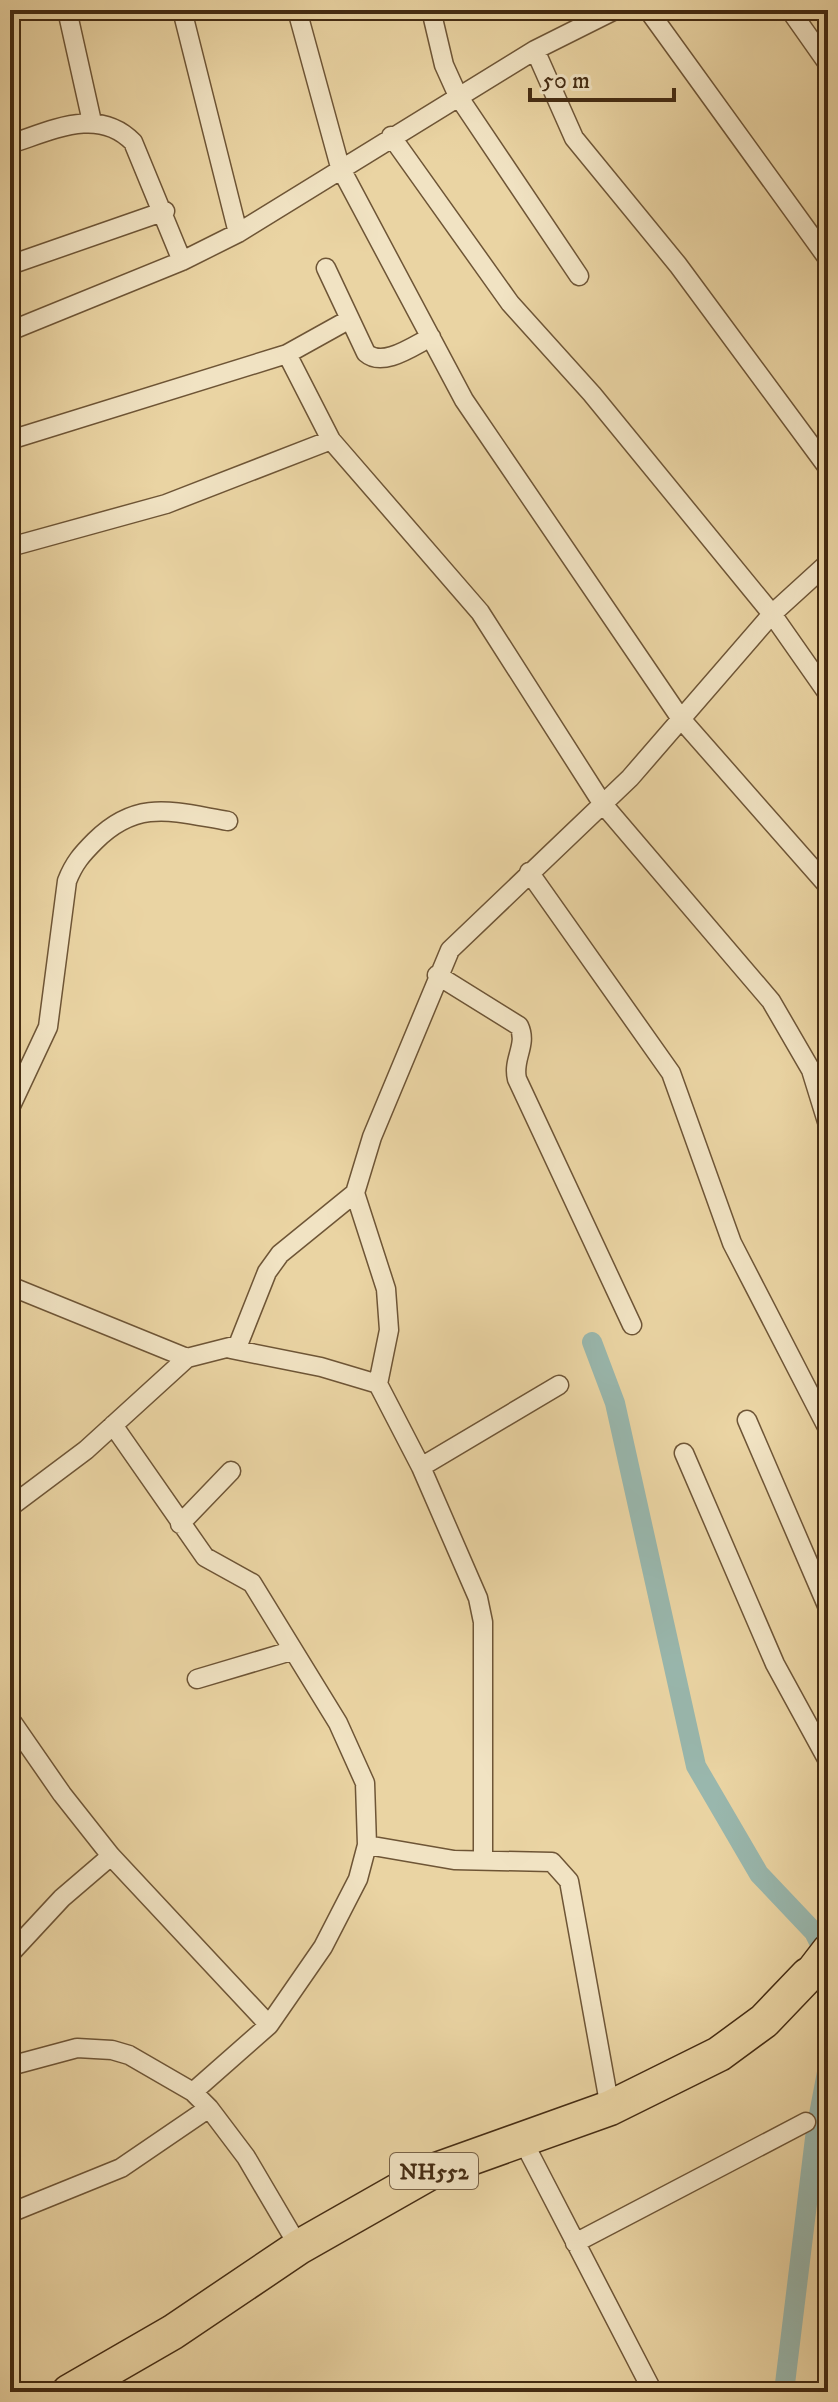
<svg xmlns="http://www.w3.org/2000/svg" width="838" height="2402" font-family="'IM FELL DW Pica',serif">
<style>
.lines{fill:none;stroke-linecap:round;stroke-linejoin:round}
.canal{stroke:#99b7ad;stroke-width:20}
.street-casing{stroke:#6e5536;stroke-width:21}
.primary-casing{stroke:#442b12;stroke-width:33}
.highway-casing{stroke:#442b12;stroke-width:37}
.street{stroke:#f1e3c3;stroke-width:18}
.primary{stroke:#ead4a3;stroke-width:30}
.highway{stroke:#ead4a3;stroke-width:34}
.labels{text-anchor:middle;stroke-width:7;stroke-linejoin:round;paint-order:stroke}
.shield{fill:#f1e3c3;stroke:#786247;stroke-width:2}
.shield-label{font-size:22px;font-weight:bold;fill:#442b12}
</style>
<rect width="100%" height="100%" fill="#ead4a3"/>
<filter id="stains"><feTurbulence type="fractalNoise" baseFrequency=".0025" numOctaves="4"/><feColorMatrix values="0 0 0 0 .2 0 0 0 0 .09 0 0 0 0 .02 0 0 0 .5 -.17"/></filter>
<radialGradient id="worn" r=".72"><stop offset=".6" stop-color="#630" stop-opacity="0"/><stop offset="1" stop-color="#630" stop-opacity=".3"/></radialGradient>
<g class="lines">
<path class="canal" d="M592,1342L615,1403L696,1766L759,1874L814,1932L828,1960
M784,2392L816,2130L828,2067"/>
<g class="street-casing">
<path id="street" d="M67,10L92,122
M182,10L238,233
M297,10L340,167L464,400L681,719L828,886
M431,10L444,65L458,96L579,276
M648,10L828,259
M790,10L828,64
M535,50L574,138L678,265L828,468
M391,136L510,303L592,394L772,614L828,694
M10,144C51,131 98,106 133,142L182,261L238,233L535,50L615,10
M10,265L165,211
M326,268L366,353C383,368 413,346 431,337
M10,331L182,261
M287,354L331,440L480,612L602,803L771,1001L811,1070L828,1125
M10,440L287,354L350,319
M10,547L166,504L331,440
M529,872L671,1073L732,1243L828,1429
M437,975L519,1026C528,1045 512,1059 517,1079L632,1325
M10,1108L48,1027L67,881C74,863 82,854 95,841C138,798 174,812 228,821
M355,1193L386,1289L389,1330L378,1384
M10,1286L187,1358
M231,1349L321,1367L378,1384L421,1467L478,1598L483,1622V1859
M747,1420L828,1608
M113,1425L205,1557L252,1583L338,1723L365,1783L367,1845L358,1879L323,1947L269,2025L193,2092
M684,1453L775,1664L828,1761
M421,1467L559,1385
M10,1507L86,1450L187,1358L238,1345L267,1272L280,1254L355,1193L372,1137L450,950L630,778L772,614L828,563
M180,1524L231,1471
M197,1679L291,1651
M10,1719L62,1794L111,1856L269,2025
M367,1845L454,1860L552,1862L569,1881L610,2108
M10,1954L62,1898L111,1856
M10,2066L77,2048L112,2050L129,2055L193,2092L209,2108L246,2157L299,2247
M522,2139L653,2392
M10,2213L121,2168L209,2108
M575,2243L806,2122"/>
</g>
<g class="primary-casing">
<path id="primary" d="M808,1975L828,1949"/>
</g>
<g class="highway-casing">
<path id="highway" d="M69,2392L173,2332L299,2247L431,2172L610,2108L719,2054L764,2021L808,1975"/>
</g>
<use href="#street" class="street"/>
<use href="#primary" class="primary"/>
<use href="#highway" class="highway"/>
</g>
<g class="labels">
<rect class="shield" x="390" y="2153" width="88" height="36" rx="6"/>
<g class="shield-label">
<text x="434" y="2179">NH552</text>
</g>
</g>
<rect width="838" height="2402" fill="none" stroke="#ead4a3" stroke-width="40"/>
<rect x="12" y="12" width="814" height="2378" fill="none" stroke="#442b12" stroke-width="4"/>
<rect x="20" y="20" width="798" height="2362" fill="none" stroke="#442b12" stroke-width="2"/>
<path d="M530 88v12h144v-12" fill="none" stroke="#442b12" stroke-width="4"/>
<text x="542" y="88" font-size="24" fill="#442b12" stroke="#f1e3c3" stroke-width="6" paint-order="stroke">50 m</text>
<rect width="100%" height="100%" filter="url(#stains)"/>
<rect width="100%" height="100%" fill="url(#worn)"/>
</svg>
